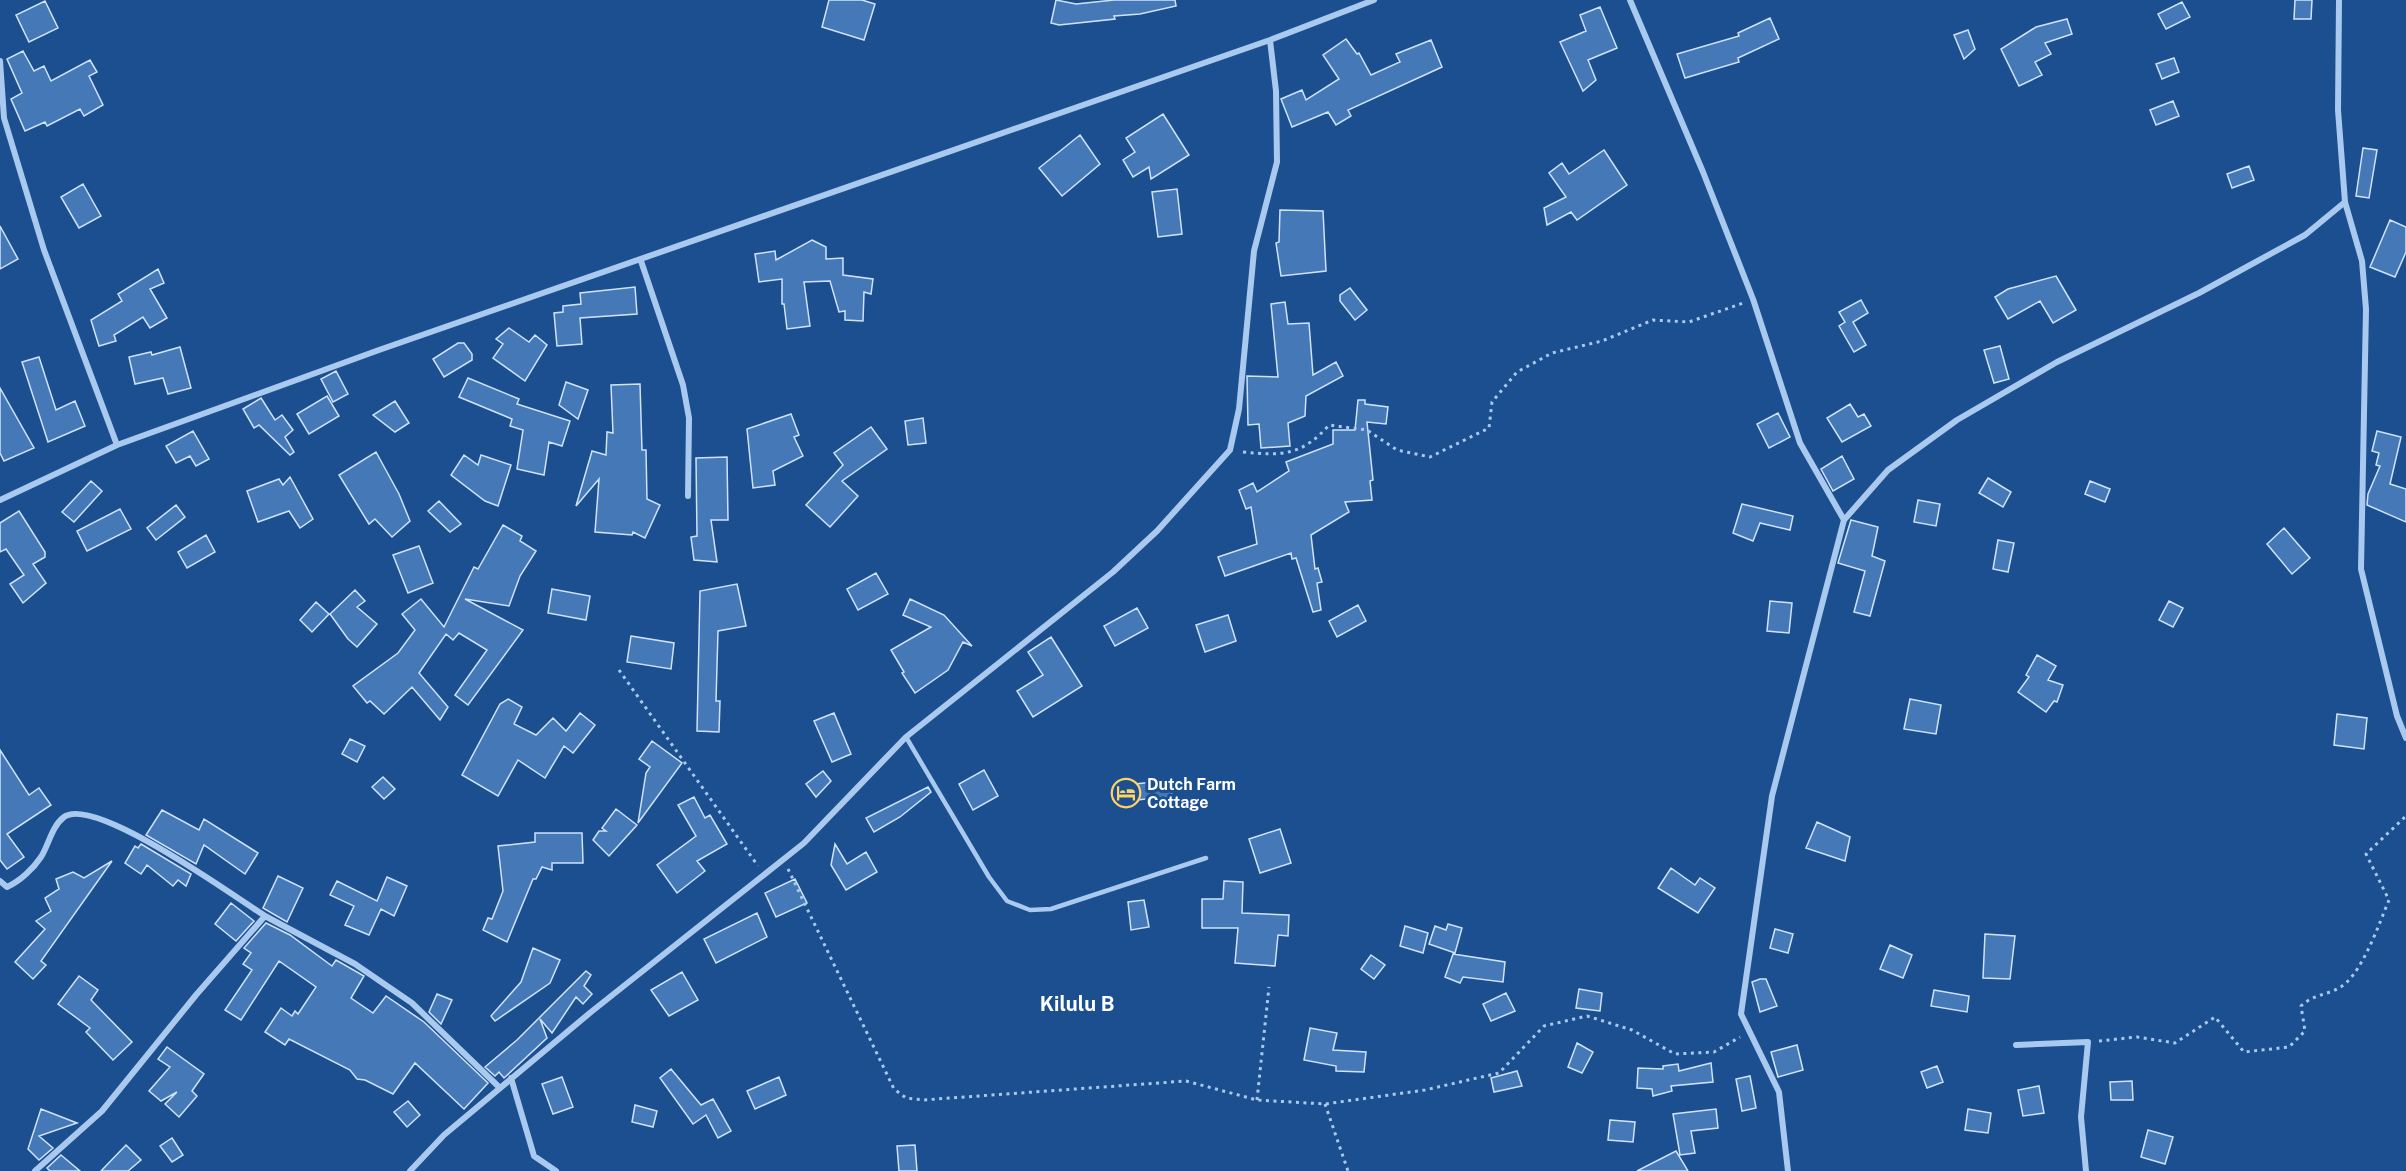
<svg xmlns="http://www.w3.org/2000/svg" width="2406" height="1171" font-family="'Public Sans',sans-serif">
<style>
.building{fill:#4478b7;stroke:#cfe3fa;stroke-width:1.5}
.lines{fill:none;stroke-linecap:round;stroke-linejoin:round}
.path{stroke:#a9c9ee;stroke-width:3;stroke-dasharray:3 4.5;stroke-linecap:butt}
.service{stroke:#a9c9ee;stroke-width:4.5}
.minor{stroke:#a9c9ee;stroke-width:6}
.labels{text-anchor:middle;stroke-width:6;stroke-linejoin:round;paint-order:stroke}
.poi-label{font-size:16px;font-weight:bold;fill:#fff;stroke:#1b4f8f;text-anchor:start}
.quarter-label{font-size:20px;font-weight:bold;fill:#fff;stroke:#1b4f8f}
</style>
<rect width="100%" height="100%" fill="#1b4f8f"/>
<path class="building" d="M829,0H862L875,4L864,40L822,27Z
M1056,0L1076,4L1114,0H1175L1176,6L1140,14L1114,16L1115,19L1059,25L1051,23Z
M2295,0H2312L2311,19H2294Z
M45,1L58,28L29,42L16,15Z
M2182,2L2190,17L2166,29L2158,14Z
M1600,7L1617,48L1588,60L1596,80L1583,91L1560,42L1586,31L1580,15Z
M1770,18L1779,39L1738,58L1739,62L1685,78L1677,54L1739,36L1738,33Z
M2067,19L2072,34L2045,43L2051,54L2035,62L2042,75L2019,86L2001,49L2036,27Z
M1968,30L1975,49L1964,59L1954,35Z
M1346,39L1357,54L1359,53L1371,75L1400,62L1396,54L1431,40L1442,67L1348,110L1351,116L1336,125L1328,112L1292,127L1281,99L1302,90L1306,100L1339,79L1323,55Z
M23,51L34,71L44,66L51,81L90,60L97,72L89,76L103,105L84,116L80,109L47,126L45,122L25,131L11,99L22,93L7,59Z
M2174,58L2179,72L2162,79L2156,64Z
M2173,101L2179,116L2156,125L2150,110Z
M1163,114L1189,155L1151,179L1149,167L1133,177L1123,160L1135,152L1126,138Z
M1080,135L1100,164L1062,196L1039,168Z
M2363,148L2377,150L2369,198L2356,196Z
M1604,150L1627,185L1577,220L1571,212L1547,225L1544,208L1566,197L1549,173L1562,163L1569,174Z
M2249,166L2254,180L2232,188L2227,174Z
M83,184L101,216L79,228L61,197Z
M1177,189L1182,234L1158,237L1152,192Z
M1280,210L1323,211L1326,271L1281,276L1276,243L1279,242Z
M2390,220L2406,227V252L2395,277L2370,267Z
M0,226L18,259L0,269Z
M812,240L826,247V259L843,258V275L873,279L871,294L864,292L863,321L845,320V311L839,312L830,281L804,282L810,326L787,329L784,304H782V279L759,282L755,254L775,251L776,260Z
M158,269L164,283L150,289L167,318L150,328L143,317L114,335L116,341L99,346L91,320L122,301L118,294Z
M2056,276L2076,310L2053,323L2040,301L2008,319L1995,297L2008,289Z
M635,287L637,314L580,318L582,344L557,346L554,313L563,312V306L581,304L580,293Z
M1350,288L1367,310L1355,320L1340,301V295Z
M1861,300L1868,313L1853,322L1866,345L1854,352L1839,326L1845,322L1839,312Z
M1285,302L1288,324L1309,323L1313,375L1336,362L1343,376L1306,396L1305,416L1288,423L1290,446L1261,448L1259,424L1248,425L1247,376L1278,377L1271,304Z
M509,328L529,342L535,335L547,345L525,381L493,358L503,344L496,339Z
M458,343H464L472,354V360L444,377L433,359Z
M2000,346L2009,379L1994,383L1984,350Z
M180,347L191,388L168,394L163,378L135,384L129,357L151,352L152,355Z
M39,357L56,410L75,401L85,426L48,442L22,362Z
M336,371L348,394L333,402L321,379Z
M468,378L519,399L517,404L570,421L562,446L549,442L544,475L517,469L523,430L510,426L512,419L459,397Z
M566,382L588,390L578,419L559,405Z
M640,384L642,450H646L647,499L660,505L645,538L633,532L632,535L595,532L599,479L576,506L592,451L606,455L607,432L613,433L611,385Z
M0,388L34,448L4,461L0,453Z
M327,396L339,416L309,434L297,414Z
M261,398L275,420L282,415L293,430L285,437L294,452L290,455L259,425L254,428L243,409Z
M1358,400H1365V404L1388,407L1386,424L1367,422L1373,480L1370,481L1372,500L1345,502L1349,512L1311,535L1315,569L1318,568L1322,582L1317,583L1321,610L1313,612L1296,558L1292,559L1291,553L1225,576L1218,557L1257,544L1251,507L1246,509L1239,490L1253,483L1257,492L1289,471L1286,462L1333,444V430H1355Z
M395,401L409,423L395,432L373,415Z
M1850,404L1858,417L1864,414L1871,426L1842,442L1827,418Z
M1778,413L1790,437L1769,448L1757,424Z
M791,414L799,435L794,437L803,456L773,471L775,485L753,488L747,429Z
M923,418L926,443L908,445L905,421Z
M871,427L887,449L842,481L858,496L830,527L806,505L843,465L834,453Z
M193,431L209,459L196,466L190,456L176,463L166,446Z
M2377,431L2401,437L2390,484L2406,489V522L2367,505L2368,494L2380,466L2376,465L2379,453L2372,451Z
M376,452L399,494L410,521L392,537L375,519L369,524L339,475Z
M464,455L478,465L481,455L511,465L498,506L485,501L451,475Z
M1842,456L1854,479L1833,491L1821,469Z
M727,457L728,520H711L717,562L694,560L691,537L697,536L696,458Z
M290,477L313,519L300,528L289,511L258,522L247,491L279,479L283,485Z
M1988,478L2011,492L2003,507L1979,493Z
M91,481L102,491L74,522L62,512Z
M2090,481L2110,489L2105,502L2085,494Z
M1918,500L1940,504L1936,526L1914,522Z
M439,501L461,524L450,532L428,511Z
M1742,504L1793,516L1790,530L1760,523L1753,541L1733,533Z
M176,505L185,517L156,540L147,528Z
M120,509L131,529L87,551L77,531Z
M19,511L45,552V557L33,564L46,583L23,603L10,584L24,575L6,549L0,552V523Z
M1851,520L1878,527L1872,556L1885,561L1870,616L1854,612L1865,571L1838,563Z
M503,525L522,536L520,541L536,551L520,576L509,606L465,599L523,630L468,705L455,695L487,650L459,633L453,640L446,634L419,673L448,707L440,720L412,687L384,714L370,701L367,703L353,686L398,653L415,630L402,614L421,599L444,627L474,567L478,569Z
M2284,528L2310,558L2292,574L2267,544Z
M206,535L215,552L187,568L178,552Z
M1998,540L2014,543L2008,572L1993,569Z
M419,546L433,583L408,593L393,555Z
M876,573L888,594L858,610L847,589Z
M737,584L746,626L718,631L716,701H720L719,732L697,731L700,591Z
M552,589L590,596L586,620L548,613Z
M355,590L365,601L357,607L377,624L357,647L348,639L330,614Z
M910,599L944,615L972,646L963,642L948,670L915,693L902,673L904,672L891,650L931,627L903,615Z
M1770,601L1792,603L1789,633L1767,631Z
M2169,601L2183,608L2173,627L2159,620Z
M316,602L329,614L312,632L300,620Z
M1358,605L1366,621L1337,637L1329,621Z
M1137,608L1148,628L1115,646L1104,626Z
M1228,615L1236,641L1205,652L1196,625Z
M631,636L674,643L671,669L627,662Z
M1051,637L1082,686L1033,717L1017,691L1043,675L1028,652Z
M2037,655L2056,666L2048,680L2063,685L2057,702L2054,701L2046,712L2018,692L2029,677L2026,675Z
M508,699L522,707L514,724L536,735L553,718L566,731L580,713L595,725L573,753L564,746L545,778L518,760L498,796L462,775L500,704Z
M1910,699L1941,705L1936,734L1904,729Z
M834,713L851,754L832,762L814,721Z
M2337,714L2367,718L2364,749L2334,745Z
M350,739L365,746L357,762L342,754Z
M652,741L682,763L638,823L646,773L650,767L639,759Z
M0,750L29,795L39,788L51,805L7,834L24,857L7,869L0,860Z
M984,770L998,796L973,810L959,784Z
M823,771L831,781L816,797L806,784Z
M383,777L395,789L384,799L372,787Z
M1170,780L1172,796L1120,802L1118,786Z
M928,787L931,792L900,817L874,832L866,818Z
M694,797L705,818L710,815L727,844L697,861L705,871L677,893L657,865L696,836L678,805Z
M616,809L637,825L609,856L593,840L599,831H606L602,828Z
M162,810L199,830L204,819L258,853L245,874L204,845L196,864L146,835Z
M1817,822L1850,837L1845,861L1806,848Z
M1280,829L1291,863L1260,873L1249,839Z
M535,833H582L583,863H552V870L542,867L536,879H533L507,942L483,930L488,918L492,919L503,891L498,846L535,842Z
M141,844L191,874L186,886L178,880L173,886L147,865L141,874L125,863L135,846L138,848Z
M835,844L847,864L866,852L877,872L846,890L831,865Z
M112,861L41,961L46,965L33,979L15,962L45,929L36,921L51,911L45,898L59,889L56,879L73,872L84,878Z
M1671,868L1695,885L1700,878L1715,888L1698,913L1658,888Z
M278,876L303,888L287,922L263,908Z
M387,877L407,886L394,916L381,909L369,935L345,925L354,906L330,895L337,881L377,901Z
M795,879L807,903L776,917L765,893Z
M1224,881L1243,882L1242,913L1289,915L1288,936L1278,935L1275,966L1235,963L1238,928H1202V899H1223Z
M1144,900L1149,927L1131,930L1128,902Z
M231,903L254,921L236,941L215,924Z
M757,913L767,937L716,963L704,939Z
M266,923L290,935L332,966L336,960L364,976L351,998L373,1013L386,996L424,1022L488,1083L464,1109L415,1063L393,1094L365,1080L357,1079L350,1070L289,1039L285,1045L265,1032L281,1008L292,1016L295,1011L298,1014L316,987L279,961L241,1020L225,1010L252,970L243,964L251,953L244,948Z
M1448,924L1462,928L1455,953L1429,944L1435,926L1446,930Z
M1405,926L1428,933L1423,953L1400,946Z
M1775,929L1793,934L1788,953L1770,948Z
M1985,934L2015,936L2010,979L1983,978Z
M1890,945L1912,955L1903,978L1880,969Z
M533,948L560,960L550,983L495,1021L491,1016L521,982Z
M1453,954L1505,962L1503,982L1463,977L1460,983L1445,977Z
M1371,955L1385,965L1374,979L1361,969Z
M586,971L591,975L584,986L592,994L583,1004L576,997L552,1033L540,1019L547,1038L504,1078L499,1072L495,1076L485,1067L517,1040Z
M682,972L698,1000L669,1016L651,990Z
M79,976L98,990L91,1000L132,1042L113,1060L86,1032L90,1028L58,1004Z
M1760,979H1766L1777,1006L1760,1012L1752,982Z
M1579,989L1602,993L1600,1011L1576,1008Z
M1934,990L1969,996L1967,1012L1931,1006Z
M1506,993L1515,1011L1491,1021L1483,1004Z
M437,994L452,1000L441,1024L429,1012Z
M1310,1028L1337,1033L1333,1050L1366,1052L1364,1072L1336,1071V1066L1304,1060Z
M1577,1043L1593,1052L1582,1073L1568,1067Z
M1797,1045L1803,1070L1778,1077L1771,1052Z
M167,1047L204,1074L192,1091L197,1096L179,1117L165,1104L177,1092L161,1101L149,1091L170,1067L158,1059Z
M1711,1063L1713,1082L1671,1086L1672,1091L1653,1096L1652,1089L1637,1088L1638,1068L1663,1069V1066L1678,1064L1679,1071Z
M1937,1066L1943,1082L1927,1088L1921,1072Z
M671,1069L701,1105L713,1099L731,1131L718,1138L706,1115L693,1124L660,1078Z
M1517,1071L1522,1086L1494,1092L1491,1078Z
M1750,1076L1756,1108L1742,1111L1736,1079Z
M562,1077L573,1107L553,1114L542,1084Z
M779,1077L786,1095L755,1109L747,1091Z
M2132,1081L2133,1100H2111L2110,1082Z
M2039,1086L2044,1113L2023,1116L2018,1090Z
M408,1101L420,1115L407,1127L394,1112Z
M635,1105L657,1111L653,1127L632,1122Z
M41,1109L77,1123L39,1136L53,1148L39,1160L28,1149Z
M1716,1109L1718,1128L1691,1131L1695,1153L1680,1155L1673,1114Z
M1968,1109L1991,1113L1988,1133L1965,1130Z
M1610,1120L1635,1122L1633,1142L1608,1140Z
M2148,1130L2173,1137L2165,1164L2141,1157Z
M172,1138L183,1155L172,1162L160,1146Z
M126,1145L141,1160L128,1171H101Z
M915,1145L917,1171H899L897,1146Z
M1676,1151L1688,1171H1637Z
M61,1155L80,1171H50L47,1168Z"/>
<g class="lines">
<path class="path" d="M1243,452C1281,456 1302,456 1329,425L1367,430L1397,450L1430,457L1489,428L1492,402L1517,372L1552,353L1602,341L1653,320L1689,322L1743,303
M619,670L758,866
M788,869L894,1089L906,1098L923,1100L1186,1081L1257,1100L1325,1104L1425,1090L1499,1073L1544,1026L1587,1016L1632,1030L1675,1054L1714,1052L1740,1037
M2099,1041L2137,1037L2175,1043L2215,1017L2244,1052L2289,1047L2305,1031L2301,1006C2316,992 2331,996 2346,983C2365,965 2379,924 2389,900L2366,854L2406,816
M1257,1100L1269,987
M1325,1104L1348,1171"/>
<path class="service" d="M906,737L989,877L1007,901L1030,910L1051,909L1206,858"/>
<path class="minor" d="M1630,0L1703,172L1753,299L1800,443L1844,520
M2339,0L2338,110L2345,202L2362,261L2366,309L2361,569L2397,716L2406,738
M0,61L4,118L44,250L117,445
M641,261L683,385L689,418L688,496
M0,500L117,445L379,350L1270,40L1374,0
M0,881L7,887C20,881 33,869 41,857C49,844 52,826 64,817C94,795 234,896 265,916
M2016,1045L2088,1042L2081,1117L2086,1171
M511,1078L534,1156L556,1171
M35,1171L102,1111L196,995L265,916L355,964L412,1003L500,1088
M410,1171L444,1135L591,1012L804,843L906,737L1113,572L1157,531L1230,450L1239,409L1254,251L1277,162L1276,91L1270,40
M1788,1171L1779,1092L1741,1014L1772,796L1844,520L1888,470L1957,420L2057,362L2199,293L2305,235L2345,202"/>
</g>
<defs>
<g id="hotel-ring" transform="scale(1.5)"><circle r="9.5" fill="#1b4f8f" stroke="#ffd166" stroke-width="1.5"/><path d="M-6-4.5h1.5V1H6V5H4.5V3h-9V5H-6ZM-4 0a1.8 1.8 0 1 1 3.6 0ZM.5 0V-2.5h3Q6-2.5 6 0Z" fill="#ffd166"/></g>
</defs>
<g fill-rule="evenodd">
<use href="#hotel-ring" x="1126" y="793"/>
</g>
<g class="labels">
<g class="poi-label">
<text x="1147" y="790">Dutch Farm<tspan x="1147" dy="18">Cottage</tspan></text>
</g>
<g class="quarter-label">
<text x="1077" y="1011">Kilulu B</text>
</g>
</g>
</svg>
